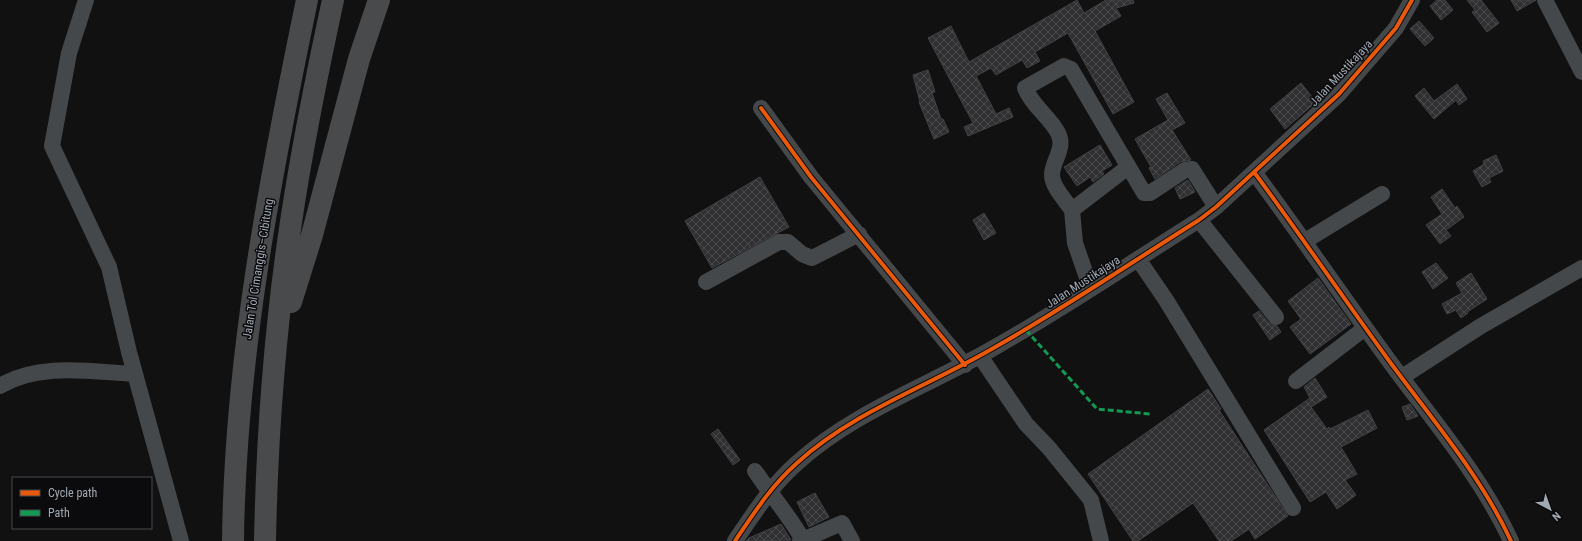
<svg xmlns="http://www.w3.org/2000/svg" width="1582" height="541" font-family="'Roboto Condensed',sans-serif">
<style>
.building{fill:url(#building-cross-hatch);stroke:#404245}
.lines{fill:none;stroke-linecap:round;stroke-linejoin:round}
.minor{stroke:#45484a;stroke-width:16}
.highway{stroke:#484a4c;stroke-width:22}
.quiet{stroke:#139951;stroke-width:3;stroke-dasharray:6 3;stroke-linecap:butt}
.cycleway-casing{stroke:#0b0b0d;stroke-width:6}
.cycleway{stroke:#e8590c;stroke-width:4}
.labels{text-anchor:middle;stroke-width:3;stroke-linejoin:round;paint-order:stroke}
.street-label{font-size:12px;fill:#a1aab3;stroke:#0b0b0d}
</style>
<defs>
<pattern id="building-cross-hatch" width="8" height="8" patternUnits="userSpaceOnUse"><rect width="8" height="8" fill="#303032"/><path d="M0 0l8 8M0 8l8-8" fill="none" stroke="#4b4b4d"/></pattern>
</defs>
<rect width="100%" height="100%" fill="#111"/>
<path class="building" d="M1077,0L1084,13L1106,0H1133L1134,3L1116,8L1121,16L1095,31L1134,102L1113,114L1068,33L1035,52L1040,61L1027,68L1022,60L996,75L991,68L976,76L996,114L1009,108L1013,117L968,136L964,127L973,123L928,38L951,26L969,62Z
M1437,0H1445L1453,10L1441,20L1430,6Z
M1467,0H1481L1499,23L1487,32L1472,12L1475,10Z
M1511,0H1536L1517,11Z
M1419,21L1434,38L1425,46L1410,29Z
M928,70L935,92L932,93L941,119H943L949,132L934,139L919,102H920L913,75Z
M1301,83L1316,102L1285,129L1270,109Z
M1457,84L1467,99L1459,105L1456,100L1434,119L1415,96L1424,88L1434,101Z
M1167,93L1185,123L1172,130L1191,160L1180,162L1155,179L1149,168L1151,167L1135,139L1168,120L1156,99Z
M1100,145L1112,165L1102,171L1104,174L1093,182L1090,177L1077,186L1064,167Z
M1496,155L1503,171L1489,178L1491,182L1482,187L1473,171L1484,164L1483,161Z
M760,177L789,227L712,268L685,221Z
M1188,180L1195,192L1180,199L1175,188Z
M1442,189L1455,208L1457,206L1464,217L1446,230L1451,236L1440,244L1426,225L1442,214L1431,197Z
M984,213L996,233L984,240L973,220Z
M1436,263L1448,278L1433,289L1422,272Z
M1471,273L1487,299L1467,312L1468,313L1461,318L1456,310L1447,314L1442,304L1462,293L1456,283Z
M1318,278L1351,324L1310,354L1290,327L1301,319L1288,301Z
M1259,311L1269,323L1277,326L1281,332L1270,340L1253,315Z
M1315,378L1327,397L1311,407L1327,429L1329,427L1330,429L1368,410L1377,428L1341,447L1357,474L1345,480L1356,495L1337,509L1326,492L1310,502L1264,430L1310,398L1304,387Z
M1208,389L1221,409L1219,410L1288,516L1255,539L1249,529L1231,541H1219L1193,503L1138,541H1133L1088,474Z
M1410,404L1418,416L1407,420L1402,407Z
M718,429L740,460L733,465L711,434Z
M815,493L829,517L809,527L797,502Z
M781,524L791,540L746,541L749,538Z"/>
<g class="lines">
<path class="minor" d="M86,0L69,53L52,146L109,267L129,352L181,541
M1545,0L1582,72
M761,108L811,177L965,365
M1254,172C1299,233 1342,296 1387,358C1430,417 1480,474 1511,541
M1072,210C1066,201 1052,187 1052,175C1052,161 1066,148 1058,133C1050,117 1032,106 1025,88L1064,66L1071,69L1144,193H1150L1185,170L1192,169L1216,207
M1199,220L1276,317
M1305,241L1382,194
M1138,259L1166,300L1293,508
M706,282L779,242H788L802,254L812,258L859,234
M1091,289L1075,243L1072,210L1128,167
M980,356L1026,424L1049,448L1091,500L1101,541
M1402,377L1481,326L1582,268
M1296,381L1365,328
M0,386C39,362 92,372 135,374
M755,471C770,494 789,515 803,540
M735,541C754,513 771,486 797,463C854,411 931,385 997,346C1066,307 1132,262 1199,220L1216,207L1339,94L1396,28L1412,0
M800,541L842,523L852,541"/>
<path class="highway" d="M291,302L312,235L359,59L379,0
M233,541C235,359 270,178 307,0
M265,541C267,435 275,328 291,222C302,148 317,74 333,0"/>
<path class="quiet" d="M1026,330L1097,409L1150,414"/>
<g class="cycleway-casing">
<path id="cycleway" d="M761,108L811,177L965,365
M1254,172C1299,233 1342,296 1387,358C1430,417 1480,474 1511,541
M735,541C754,513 771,486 797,463C854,411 931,385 997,346C1066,307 1132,262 1199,220L1216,207L1339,94L1396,28L1412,0"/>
</g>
<use href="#cycleway" class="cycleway"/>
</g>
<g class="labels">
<g class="street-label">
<text transform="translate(1341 73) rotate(-47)" y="4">Jalan Mustikajaya</text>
<text transform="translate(258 269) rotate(-81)" y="4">Jalan Tol Cimanggis–Cibitung</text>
<text transform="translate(1083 282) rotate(-33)" y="4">Jalan Mustikajaya</text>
</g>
</g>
<rect x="12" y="477" width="140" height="52" fill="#0b0b0d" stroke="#474b4f"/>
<rect x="20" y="490" width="20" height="6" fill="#e8590c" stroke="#474b4f"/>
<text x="48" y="497" font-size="12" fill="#a1aab3">Cycle path</text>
<rect x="20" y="510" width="20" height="6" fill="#139951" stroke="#474b4f"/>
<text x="48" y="517" font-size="12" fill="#a1aab3">Path</text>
<g transform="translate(1550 509) rotate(139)" stroke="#0b0b0d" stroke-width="3" paint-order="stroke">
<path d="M0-3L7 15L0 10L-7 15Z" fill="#a1aab3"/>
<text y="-6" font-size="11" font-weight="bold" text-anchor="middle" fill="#a1aab3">N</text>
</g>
</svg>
